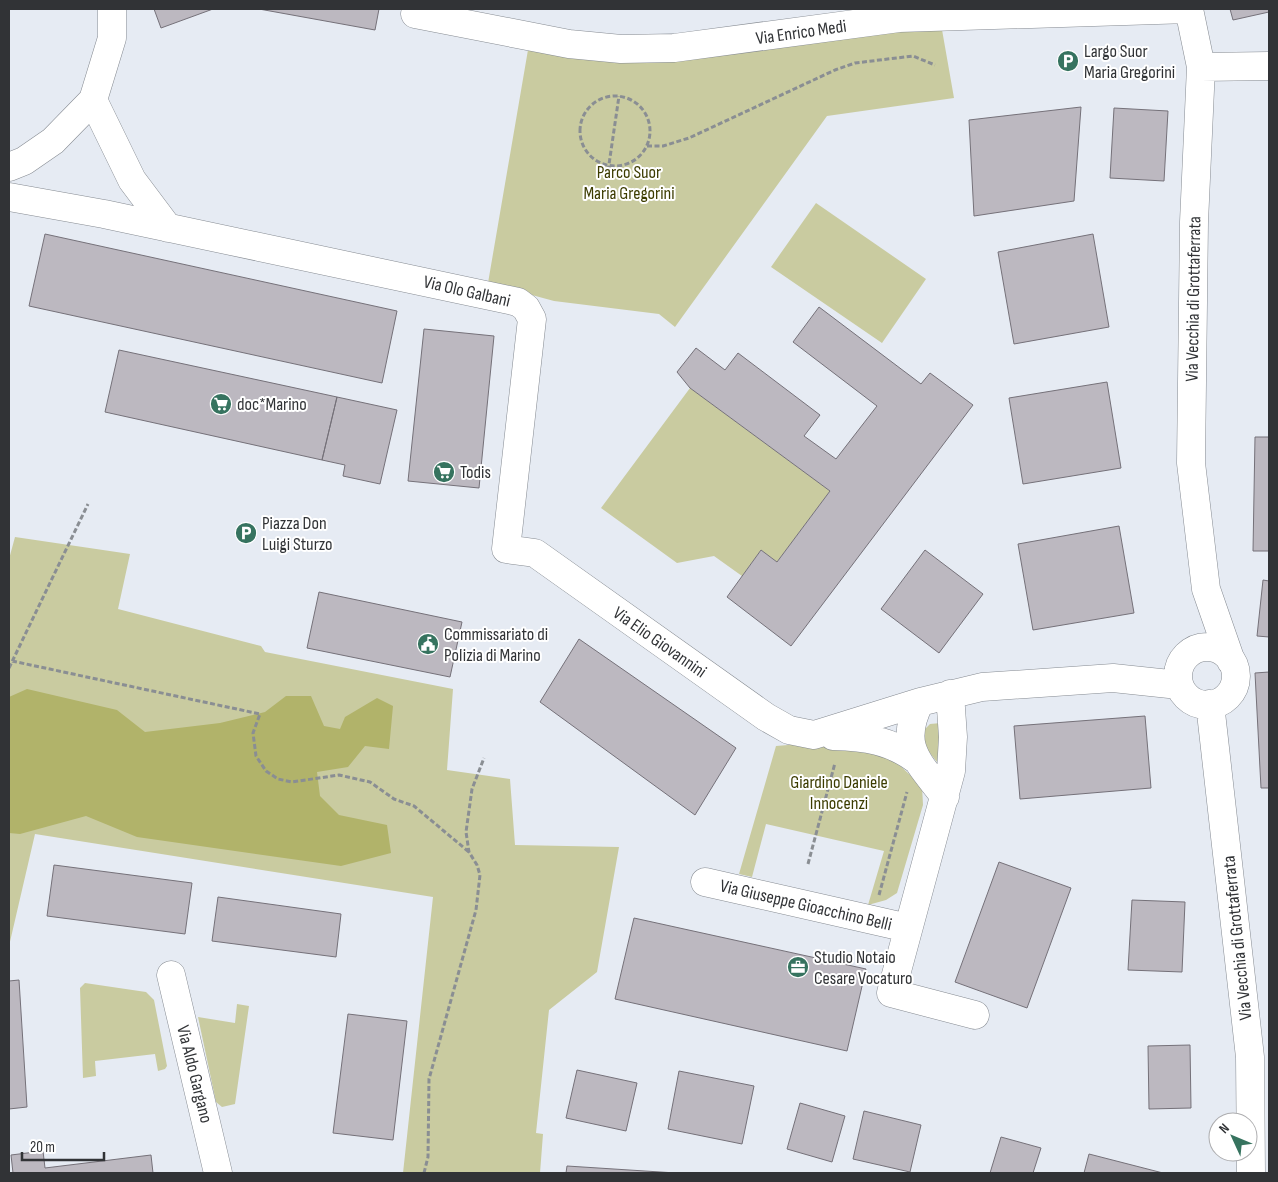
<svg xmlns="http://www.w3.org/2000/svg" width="1278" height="1182" font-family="'Sofia Sans Condensed',sans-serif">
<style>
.green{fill:#c9cba0}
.forest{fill:#b1b36a}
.building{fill:#bcb8c0;stroke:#757179}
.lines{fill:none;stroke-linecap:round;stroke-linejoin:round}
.minor-casing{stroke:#868b92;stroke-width:29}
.path{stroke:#8a8e93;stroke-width:3;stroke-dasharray:5 2.5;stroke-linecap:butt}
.minor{stroke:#fff;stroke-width:28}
.labels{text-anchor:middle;stroke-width:4;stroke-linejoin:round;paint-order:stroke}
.street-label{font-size:18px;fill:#313336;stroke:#fff}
.poi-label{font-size:18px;fill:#313336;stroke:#fff;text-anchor:start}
.park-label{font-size:18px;fill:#3c3c00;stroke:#fff}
</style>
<rect width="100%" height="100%" fill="#e6ebf3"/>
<path class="green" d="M941,24L954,98L827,116L675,327L659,314L554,301L488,283L529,44Z
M816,203L926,279L882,343L771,267Z
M690,388L830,491L777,562L761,550L742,576L714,556L677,563L601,508Z
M15,537L130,554L118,609L261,646L265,652L453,689L447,770L510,779L515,845L619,847L597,972L549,1010L536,1133L543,1134L540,1173H403L433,897L35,834L9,946V559Z
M941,723V767L921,742L923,731L930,724Z
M813,743L845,744L894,760L922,786L923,805L897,893L886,900L868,905L884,851L766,824L752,877L739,874L776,746Z
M85,983L146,992L154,1000L167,1066L165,1069L158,1071L155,1054L95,1061L96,1076L83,1078L80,988Z
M237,1004L249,1006L235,1104L222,1107L216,1102L198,1017L235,1023Z"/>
<path class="forest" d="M27,689L117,710L145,732L220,723L265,712L286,696H311L324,726L340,729L345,717L377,698L393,706L389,749L365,746L348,767L317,772L320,796L339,815L387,825L391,853L341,866L137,837L86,816L20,834L9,833V697Z"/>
<path class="building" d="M154,9H213L161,28Z
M259,9H379L375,30Z
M1230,9H1269V12L1233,20Z
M1081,107L1074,201L974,216L969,120Z
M1114,108L1168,111L1164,181L1110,178Z
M45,234L397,311L382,383L29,306Z
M1093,234L1109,327L1014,344L998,252Z
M819,307L921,384L930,373L973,405L791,646L727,597L761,550L777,562L830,491L690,388L677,372L696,348L725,370L738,353L820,415L804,436L836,459L877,406L793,342Z
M424,329L494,336L479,488L408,481Z
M119,350L337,397L322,460L105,412Z
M1107,382L1121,468L1023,484L1009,398Z
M337,397L397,410L380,484L343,476L345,465L322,460Z
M1255,437H1269V551H1253Z
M1119,526L1134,613L1033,630L1018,544Z
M925,550L983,594L939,653L881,609Z
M1263,580L1269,581V637L1257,636Z
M319,592L462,622L450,677L307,648Z
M579,639L736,748L695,815L540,702Z
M1269,672V788H1261L1255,673Z
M1145,716L1151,788L1020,799L1014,726Z
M999,862L1071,888L1027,1008L955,982Z
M54,865L192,883L185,934L47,916Z
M218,897L341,914L336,957L212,941Z
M1132,900L1185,902L1182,972L1128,970Z
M634,918L866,969L847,1051L615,999Z
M19,980L27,1107L9,1109V981Z
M348,1014L407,1021L393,1140L333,1133Z
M1190,1045L1191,1108L1149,1109L1148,1046Z
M577,1070L637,1083L626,1131L566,1118Z
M679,1071L754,1086L742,1144L668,1129Z
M800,1103L845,1116L832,1162L787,1149Z
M864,1111L921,1125L910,1172L853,1159Z
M1001,1137L1041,1148L1033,1173H990Z
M43,1151L45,1168L151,1155L153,1173H13L11,1155Z
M1089,1154L1163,1173H1084Z
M567,1166L676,1173H566Z"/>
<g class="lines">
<g class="minor-casing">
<path id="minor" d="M1189,9L1201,67L1194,222L1191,463L1206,589L1231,661
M415,14L569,44L621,49L674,48L899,18L1189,9
M1201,67L1269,66
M93,100L132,180L168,228
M9,167L24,161L53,141L93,100L112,38V9
M9,197L104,214L518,302L526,308L532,319L506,549L535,553L766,717L789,730L814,735L920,702L982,687L1113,678L1179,685
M1178 676a29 29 0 1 1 58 0a29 29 0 1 1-58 0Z
M950,694L953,737L951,771L891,993L975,1015
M920,702C897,747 919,762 945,797
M1210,704L1250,1057L1251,1173
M833,736C866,737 890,740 917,760
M705,882L908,928
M171,975L218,1173"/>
</g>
<path class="path" d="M580 131a35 35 0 1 1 70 0a35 35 0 1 1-70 0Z
M647,146H663L689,138L835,70L855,63L913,56L935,65
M607,178L619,96
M12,661L260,714L253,733L256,756L266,771L278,779L292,782L339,775L370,782L394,799L414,806L469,852
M9,668L88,504
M808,864L835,763
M879,895L907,792
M424,1173L428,1157L429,1079L476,910L480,875L477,865L469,852L466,832L472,789L484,758"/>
<use href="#minor" class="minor"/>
</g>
<defs>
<g id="parking-disc" transform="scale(1.125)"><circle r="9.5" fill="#36735f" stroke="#fff"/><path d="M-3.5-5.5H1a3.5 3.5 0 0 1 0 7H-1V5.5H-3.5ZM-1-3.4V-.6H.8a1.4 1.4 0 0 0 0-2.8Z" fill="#fff"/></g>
<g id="supermarket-disc" transform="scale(1.125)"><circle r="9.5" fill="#36735f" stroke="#fff"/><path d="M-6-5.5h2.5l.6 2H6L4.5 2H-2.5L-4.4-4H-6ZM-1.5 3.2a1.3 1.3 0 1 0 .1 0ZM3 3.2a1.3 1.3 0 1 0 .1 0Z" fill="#fff"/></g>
<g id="civic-disc" transform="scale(1.125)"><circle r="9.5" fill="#36735f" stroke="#fff"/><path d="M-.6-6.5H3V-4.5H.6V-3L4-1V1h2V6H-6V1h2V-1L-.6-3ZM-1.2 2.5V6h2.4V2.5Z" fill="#fff"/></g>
<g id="office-disc" transform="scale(1.125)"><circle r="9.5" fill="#36735f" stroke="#fff"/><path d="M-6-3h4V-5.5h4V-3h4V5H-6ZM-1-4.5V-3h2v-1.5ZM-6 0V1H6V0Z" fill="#fff"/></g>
</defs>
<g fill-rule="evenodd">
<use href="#parking-disc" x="1068" y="61"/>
<use href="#supermarket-disc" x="221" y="404"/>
<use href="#supermarket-disc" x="444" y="472"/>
<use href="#parking-disc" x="246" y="533"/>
<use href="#civic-disc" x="428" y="644"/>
<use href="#office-disc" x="798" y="967"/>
</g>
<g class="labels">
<g class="street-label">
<text transform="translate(801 32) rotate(-8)" y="6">Via Enrico Medi</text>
<text transform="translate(467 291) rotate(13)" y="6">Via Olo Galbani</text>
<text transform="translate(1193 299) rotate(-89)" y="6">Via Vecchia di Grottaferrata</text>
<text transform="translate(660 642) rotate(35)" y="6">Via Elio Giovannini</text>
<text transform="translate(806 905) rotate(13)" y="6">Via Giuseppe Gioacchino Belli</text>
<text transform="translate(1237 938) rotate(-96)" y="6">Via Vecchia di Grottaferrata</text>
<text transform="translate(195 1074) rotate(76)" y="6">Via Aldo Gargano</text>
</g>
<g class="poi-label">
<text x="1084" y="57">Largo Suor<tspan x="1084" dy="21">Maria Gregorini</tspan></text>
<text x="237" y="410">doc*Marino</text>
<text x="460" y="478">Todis</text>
<text x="262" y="529">Piazza Don<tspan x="262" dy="21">Luigi Sturzo</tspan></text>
<text x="444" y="640">Commissariato di<tspan x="444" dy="21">Polizia di Marino</tspan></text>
<text x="814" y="963">Studio Notaio<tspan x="814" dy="21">Cesare Vocaturo</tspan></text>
</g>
<g class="park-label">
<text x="629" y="178">Parco Suor<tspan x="629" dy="21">Maria Gregorini</tspan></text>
<text x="839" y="788">Giardino Daniele<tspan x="839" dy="21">Innocenzi</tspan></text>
</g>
</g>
<rect width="1278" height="1182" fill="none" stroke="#313336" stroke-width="20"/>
<g transform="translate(1233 1137) rotate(314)"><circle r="24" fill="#ffffff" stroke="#adadaf"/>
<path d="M0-4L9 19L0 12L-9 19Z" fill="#36735f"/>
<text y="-8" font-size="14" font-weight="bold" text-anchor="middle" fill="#313336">N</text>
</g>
<path d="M22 1152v8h82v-8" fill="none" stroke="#313336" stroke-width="2.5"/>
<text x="30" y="1152" font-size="15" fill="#313336" stroke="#ffffff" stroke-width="4" paint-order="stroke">20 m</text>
</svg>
